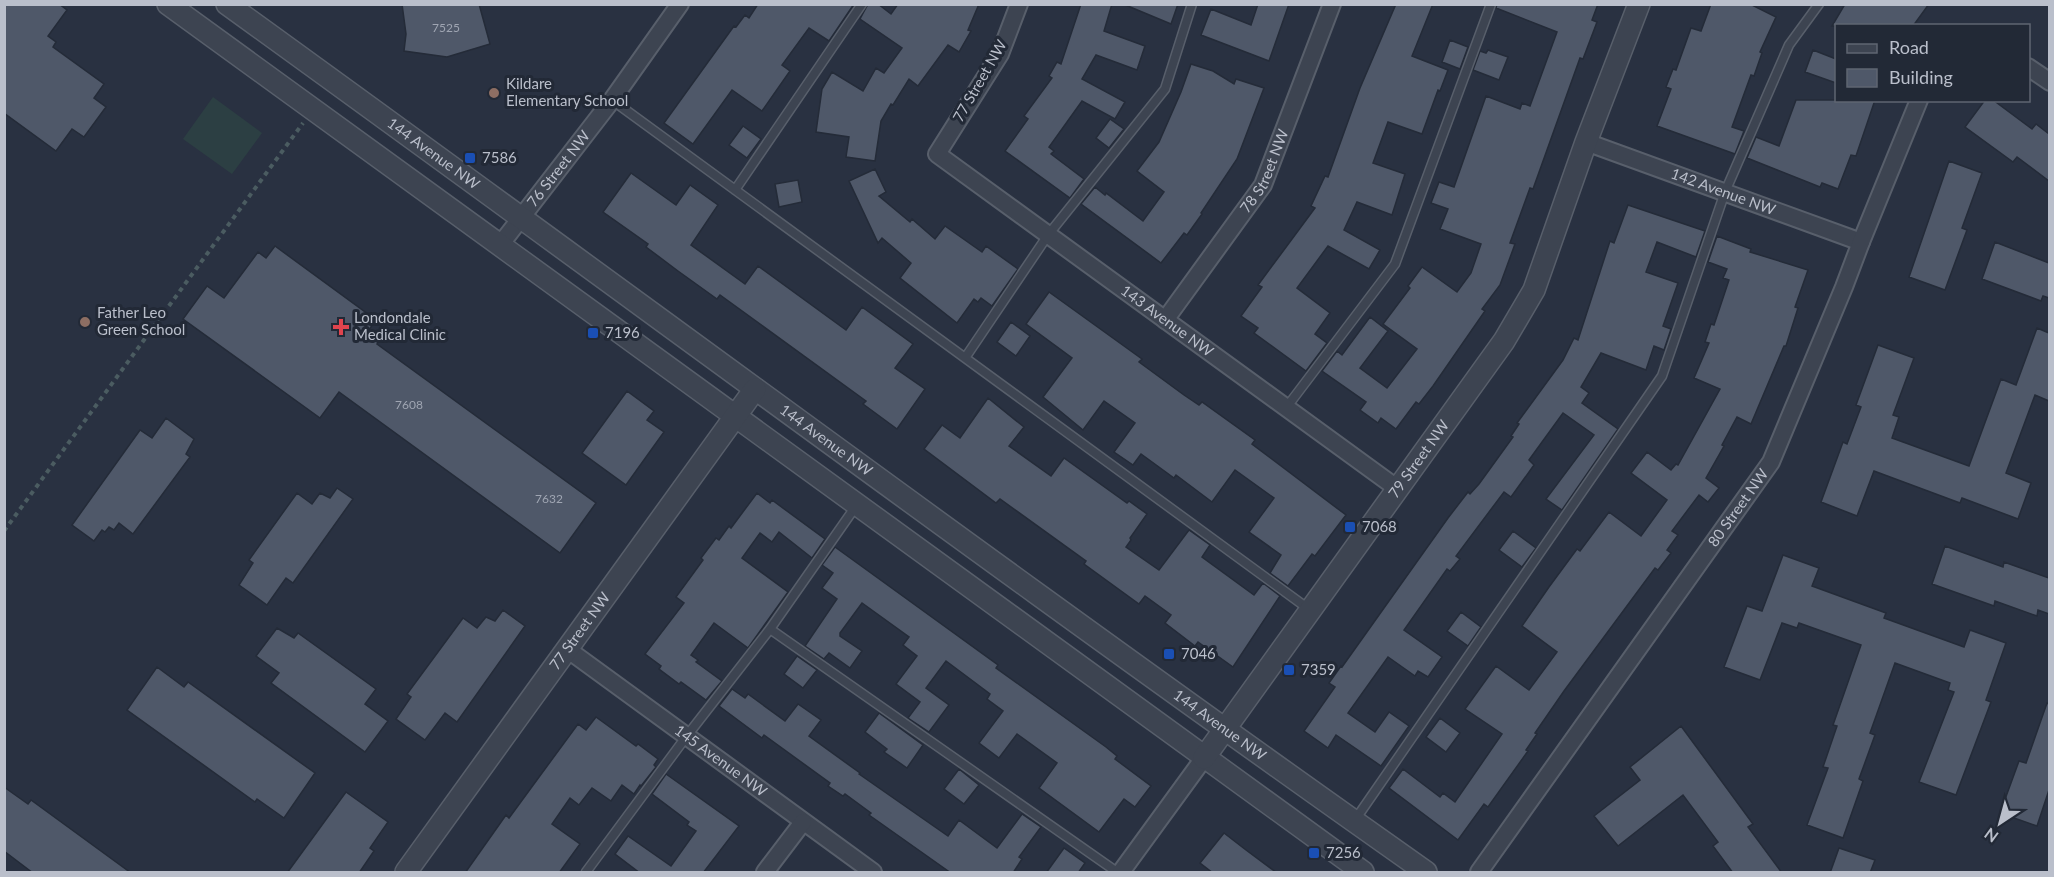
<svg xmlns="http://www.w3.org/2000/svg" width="2054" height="877" font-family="Lato,sans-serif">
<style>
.green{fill:#2c3f43}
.building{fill:#4f5869;stroke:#242b38;stroke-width:1.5}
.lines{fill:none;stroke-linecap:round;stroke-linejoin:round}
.service-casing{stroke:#585f6b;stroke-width:11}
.minor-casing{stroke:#585f6b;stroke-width:20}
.tertiary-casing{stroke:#585f6b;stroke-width:24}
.path{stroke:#4b5c61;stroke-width:4;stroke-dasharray:4.5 4.5;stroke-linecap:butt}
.service{stroke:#3d4451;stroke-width:8}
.minor{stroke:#3d4451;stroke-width:16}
.tertiary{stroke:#3d4451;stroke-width:21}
.education-dot{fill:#8d6e63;stroke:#222936;stroke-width:2}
.transit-dot{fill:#1a4fb4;stroke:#222936;stroke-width:2}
.health-dot{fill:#e0444e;stroke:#222936;stroke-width:2}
.labels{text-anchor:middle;stroke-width:6;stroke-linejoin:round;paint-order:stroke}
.number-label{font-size:12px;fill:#9fa5b2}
.street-label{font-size:15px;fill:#babfcb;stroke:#222936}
.poi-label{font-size:15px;fill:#babfcb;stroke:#222936;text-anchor:start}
</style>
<rect width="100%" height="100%" fill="#293141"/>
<path class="green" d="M213,97L262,133L232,174L183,139Z"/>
<path class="building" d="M4,4H59L67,10L48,36L56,42L53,47L104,84L94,98L106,107L84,137L72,129L56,151L4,113Z
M402,4H479L490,44L447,57L404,51L406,34Z
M758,4H854L829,41L809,28L782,65L790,71L762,111L732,90L693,144L664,123L734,26L736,27L745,15L749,18Z
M868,4H878L891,14L898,4H979L968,30L971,31L959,52L948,45L918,86L909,79L893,105L891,104L881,121L875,161L846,157L849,137L816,132L822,89L832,72L863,91L876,68L884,73L902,48L860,19Z
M1081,4H1112L1104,31L1145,46L1137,70L1096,55L1082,79L1125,102L1115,119L1082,101L1049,147L1054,151L1051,154L1084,179L1070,198L1005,151L1028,119L1024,116L1052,78L1049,76L1057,62L1061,64Z
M1123,4H1178L1171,24Z
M1258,4H1289L1269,61L1201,35L1211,9L1251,25Z
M1396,4H1433L1412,56L1448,70L1440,91L1438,90L1422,134L1388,122L1373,163L1405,174L1392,215L1357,202L1344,230L1380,250L1369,269L1328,246L1297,288L1330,313L1315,334L1327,343L1306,371L1254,333L1258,328L1241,316L1262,287L1258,285L1315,208L1311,206L1325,176L1328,177L1360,88Z
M1497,4H1598L1592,20L1597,22L1583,59L1580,58L1533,189L1530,188L1510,243L1515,244L1500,285L1482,309L1485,311L1433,386L1419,404L1416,402L1396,429L1381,418L1378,423L1360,410L1366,402L1322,371L1337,351L1342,355L1370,317L1388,331L1360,368L1387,388L1417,349L1383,324L1410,288L1408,286L1422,267L1457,292L1471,273L1481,244L1440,229L1448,209L1431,203L1439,182L1454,187L1486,96L1520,109L1522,103L1530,106L1557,32L1496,8Z
M1711,4H1750L1776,17L1760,52L1762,53L1754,76L1751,75L1732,127L1744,131L1735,154L1657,126L1671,89L1666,87L1673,69L1676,70L1691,28L1701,31Z
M1845,4H1929L1913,26H1832Z
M1450,40L1468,47L1460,69L1442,62Z
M1488,50L1508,57L1499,80L1473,70L1480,51L1486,53Z
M1813,50L1836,59V83L1805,72Z
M1191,64L1213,71L1234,84L1236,79L1264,88L1237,159L1201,213L1202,214L1187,235L1184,233L1161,263L1081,204L1095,187L1105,195L1106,193L1143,221L1164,192L1137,171L1159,142L1181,92Z
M1796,100H1875L1856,156L1851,155L1838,189L1822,183L1820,187L1747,158L1756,137L1779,146Z
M1985,100H1993L2032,129L2036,124L2049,134V181L2017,157L2013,162L1965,127Z
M1110,119L1124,129L1109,148L1096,138Z
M743,126L761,139L747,158L729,145Z
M1949,161L1982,173L1962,228L1967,230L1945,290L1909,277Z
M875,169L886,192L879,196L910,222L912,219L935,239L945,226L982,252L986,246L1018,269L992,306L981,298L978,302L974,299L957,323L900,278L911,263L882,238L878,243L849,181Z
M631,173L676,205L690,185L718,205L691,245L745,284L758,266L846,330L862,307L913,344L895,368L925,389L897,429L863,404L866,401L720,295L717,299L678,271L646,247L648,244L603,212Z
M798,180L802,202L779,207L775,184Z
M1628,205L1705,231L1696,257L1657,242L1646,272L1678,283L1663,326L1671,329L1664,350L1654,346L1646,370L1601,353L1581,387L1589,393L1582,403L1618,429L1562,510L1546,499L1594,435L1563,413L1529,460L1534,465L1511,497L1504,492L1456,556L1460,559L1450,571L1447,569L1404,630L1442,657L1428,677L1418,671L1415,676L1388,657L1348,713L1375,732L1389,712L1409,726L1381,766L1336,735L1328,748L1304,731L1335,687L1329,683L1341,666L1342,667L1448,518L1468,492L1470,494L1479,484L1513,437L1511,436L1519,424L1517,423L1563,360L1574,338L1578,340L1610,241L1614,243Z
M1717,236L1751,249L1750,252L1808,270L1795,307L1798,308L1786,346H1784L1751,424L1737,417L1722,445L1724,446L1706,478L1719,488L1708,502L1699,495L1672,531L1678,535L1667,550L1671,553L1658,570L1655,568L1564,691L1535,733L1537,734L1526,750L1528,751L1488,807L1484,804L1458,840L1389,788L1403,769L1440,797L1443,793L1455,802L1502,734L1465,709L1496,666L1529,690L1557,652L1522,626L1549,587L1577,549L1580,551L1609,512L1641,536L1667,500L1631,473L1647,452L1671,470L1676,464L1678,465L1720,389L1694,378L1709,343L1705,342L1711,324L1714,325L1729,280L1723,278L1727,269L1708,262Z
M1995,242L2049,263V298L2043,296L2041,301L1982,279Z
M275,246L376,320L368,331L380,339L377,344L596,503L560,553L339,392L320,418L183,319L207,286L224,298L258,252L266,258Z
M1049,292L1142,359L1139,362L1184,395L1199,405L1202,402L1255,440L1252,444L1346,515L1315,556L1312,554L1288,586L1270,573L1281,555L1249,532L1274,498L1235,470L1212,502L1176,475L1174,478L1141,454L1133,465L1114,452L1135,423L1104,401L1083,430L1043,397L1072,358L1026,324Z
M1011,322L1030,336L1016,356L997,342Z
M2037,328L2049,333V401L2035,395L2006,473L2031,483L2018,519L1962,498L1960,503L1874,471L1857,516L1821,502L1843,442L1847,444L1861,407L1856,405L1878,345L1914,358L1893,415L1899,417L1892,438L1969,466L2001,379L2016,385Z
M627,391L654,411L647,420L664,432L626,485L582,453Z
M988,398L1024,427L1009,446L1051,476L1064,458L1127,503L1129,501L1147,514L1130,538L1131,540L1126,547L1159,570L1189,530L1210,545L1202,557L1254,595L1263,583L1280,596L1233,667L1198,642L1195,646L1165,623L1171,615L1145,596L1139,604L1084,564L1086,561L1000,499L996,503L924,449L942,425L960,438Z
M166,418L194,439L186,454L190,457L133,534L119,523L114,530L109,527L105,532L102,530L94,541L72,525L140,430L152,438Z
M337,488L353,499L293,583L286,578L267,605L239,585L253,563L249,560L297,493L312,504L320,493L330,498Z
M757,493L770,503L772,500L825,539L812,558L779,532L772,542L760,533L742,558L788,592L748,648L714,623L691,655L698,660L696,662L722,681L706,700L681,682L679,684L659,669L661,666L645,654L684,603L676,597L703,560L701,558L716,538L719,540L729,526L731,528Z
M1513,531L1536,548L1522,567L1499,550Z
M1945,546L2003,567L2004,562L2049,578V614L2038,610L2037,616L1995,601L1994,606L1932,584Z
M835,547L998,665L996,668L1106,747L1117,756L1115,759L1151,786L1135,807L1124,799L1099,832L1039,788L1057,763L1017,734L999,758L979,743L1003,711L987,699L990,694L946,661L926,688L949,705L929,732L908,718L920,702L896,684L917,656L903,645L909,637L862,603L840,633V636L862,651L850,668L829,653L824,659L805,646L837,599L822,588L833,573L822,565Z
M1783,555L1819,568L1812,586L1886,613L1884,618L1964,647L1970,630L2006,643L1986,700L1991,702L1956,795L1919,782L1954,692L1948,690L1950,683L1895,663L1870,733L1875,735L1859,779L1863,781L1843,838L1807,825L1828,768L1823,767L1837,726L1833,725L1861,645L1799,623L1797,628L1782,623L1760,680L1724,667L1747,606L1762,611Z
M503,610L525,626L457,722L445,713L425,740L396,719L411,697L407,694L463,618L477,628L486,617L495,621Z
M1461,612L1481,627L1468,646L1447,631Z
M277,628L294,638L298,633L376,689L365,704L388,721L365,752L271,683L279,673L256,656Z
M797,656L817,670L803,688L784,674Z
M157,667L184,687L188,682L315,773L284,818L257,799L255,802L127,710Z
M732,689L745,698L748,694L785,721L798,704L821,720L809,736L860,773L859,774L948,836L959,820L997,848L1022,814L1041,827L1019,857L1022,859L1013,873H951L869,815L871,813L845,794L843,796L828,786L830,783L764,735L762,738L719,706Z
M2047,703L2049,704V790L2037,826L2000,813L2019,761L2026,763Z
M879,713L923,745L907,768L884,752L887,749L865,732Z
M596,717L636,746L638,744L658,759L654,765L656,767L641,786L640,785L634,794L622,785L611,801L592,788L579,805L570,798L552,824L580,844L559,873H465L506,815L509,818L578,724L586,730Z
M1440,718L1460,733L1446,752L1426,737Z
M1681,726L1753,824L1748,827L1782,873H1733L1713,846L1718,842L1683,795L1618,846L1594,816L1640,780L1630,767Z
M959,769L979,785L964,804L944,789Z
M666,774L739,826L703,873H640L615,854L628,836L671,866L696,831L687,825L689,822L652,794Z
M4,787L28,804L31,800L131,873H33L4,851Z
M346,792L388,822L370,848L374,851L359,873H287Z
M1224,833L1246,850L1277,873H1213L1200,863Z
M1064,848L1085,863L1078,873H1046Z
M1839,848L1875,860L1870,873H1830Z"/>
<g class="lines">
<g class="service-casing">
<path id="service" d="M612,100L1310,610
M735,190L862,4
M965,358L1048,235L1165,89L1192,4
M1286,408L1395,264L1491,4
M770,629L1117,872
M1355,820L1662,376L1725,192L1789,45L1819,4
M586,872L686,737L770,629L856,506"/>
</g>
<g class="minor-casing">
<g id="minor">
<path id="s1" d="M1019,4L1000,54L937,154L1398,489"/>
<path d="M2028,67L2050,82"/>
<path id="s2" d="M1586,142L1861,242"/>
<path id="s3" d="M500,245L612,100L680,4"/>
<path id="s4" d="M1165,320L1263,185L1332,4"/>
<path id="s5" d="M567,649L873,872"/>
<path d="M765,872L803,822"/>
<path d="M1121,872L1204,758"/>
<path id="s6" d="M1479,872L1771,462L1844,287L1861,242L1919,100"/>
</g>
</g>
<g class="tertiary-casing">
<g id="tertiary">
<path d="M168,4L1363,872"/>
<path id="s7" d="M227,4C627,293 1023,588 1426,872"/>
<path id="s8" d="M1204,758L1504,341L1534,290L1586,142L1639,4"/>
<path id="s9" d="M406,872L755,389"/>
</g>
</g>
<path class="path" d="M4,531L303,123"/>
<use href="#service" class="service"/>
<use href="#minor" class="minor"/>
<use href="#tertiary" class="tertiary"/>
</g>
<g class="education-dot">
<circle cx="494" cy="93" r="6"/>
<circle cx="85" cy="322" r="6"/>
</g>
<g class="transit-dot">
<rect x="464" y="152" width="12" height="12" rx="3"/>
<rect x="587" y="327" width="12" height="12" rx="3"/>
<rect x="1344" y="521" width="12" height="12" rx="3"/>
<rect x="1163" y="648" width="12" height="12" rx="3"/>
<rect x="1283" y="664" width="12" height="12" rx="3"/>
<rect x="1308" y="847" width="12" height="12" rx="3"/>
</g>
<path class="health-dot" d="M338 318h6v6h6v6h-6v6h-6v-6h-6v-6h6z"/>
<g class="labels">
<g class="number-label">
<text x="446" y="32">7525</text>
<text x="409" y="409">7608</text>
<text x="549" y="503">7632</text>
</g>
<g class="street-label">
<text transform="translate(980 81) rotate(-60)" y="5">77 Street NW</text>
<text dy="5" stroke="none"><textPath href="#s7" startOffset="255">144 Avenue NW</textPath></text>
<text dy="5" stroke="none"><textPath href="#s3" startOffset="96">76 Street NW</textPath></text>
<text dy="5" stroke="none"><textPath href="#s4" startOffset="180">78 Street NW</textPath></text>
<text dy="5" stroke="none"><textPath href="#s2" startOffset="146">142 Avenue NW</textPath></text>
<text dy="5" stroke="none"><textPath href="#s1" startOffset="456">143 Avenue NW</textPath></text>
<text dy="5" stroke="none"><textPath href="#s7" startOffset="741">144 Avenue NW</textPath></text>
<text dy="5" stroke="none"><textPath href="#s8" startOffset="368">79 Street NW</textPath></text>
<text dy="5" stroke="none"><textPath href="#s6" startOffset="447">80 Street NW</textPath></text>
<text dy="5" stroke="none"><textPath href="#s9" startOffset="297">77 Street NW</textPath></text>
<text dy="5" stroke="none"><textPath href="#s7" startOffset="1227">144 Avenue NW</textPath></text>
<text dy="5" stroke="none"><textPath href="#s5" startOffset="190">145 Avenue NW</textPath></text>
</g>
<g class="poi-label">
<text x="506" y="89">Kildare<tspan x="506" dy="17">Elementary School</tspan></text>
<text x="482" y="163">7586</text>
<text x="97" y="318">Father Leo<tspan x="97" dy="17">Green School</tspan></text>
<text x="354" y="323">Londondale<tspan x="354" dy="17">Medical Clinic</tspan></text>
<text x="605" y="338">7196</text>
<text x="1362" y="532">7068</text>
<text x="1181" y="659">7046</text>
<text x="1301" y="675">7359</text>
<text x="1326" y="858">7256</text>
</g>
</g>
<rect width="2054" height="877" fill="none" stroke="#babfcb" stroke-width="12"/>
<rect x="1835" y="24" width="195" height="78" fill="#222936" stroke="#5f6572" stroke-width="1.5"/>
<rect x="1847" y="44" width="30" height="9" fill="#3d4451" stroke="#5f6572" stroke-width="1.5"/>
<text x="1889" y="54" font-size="18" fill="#babfcb">Road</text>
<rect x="1847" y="69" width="30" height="18" fill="#4f5869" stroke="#5f6572" stroke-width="1.5"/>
<text x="1889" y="84" font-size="18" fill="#babfcb">Building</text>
<g transform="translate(2000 823) rotate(216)" stroke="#222936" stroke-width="4.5" paint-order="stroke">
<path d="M0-4.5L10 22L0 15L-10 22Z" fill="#babfcb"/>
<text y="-9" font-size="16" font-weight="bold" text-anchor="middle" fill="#babfcb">N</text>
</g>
</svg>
